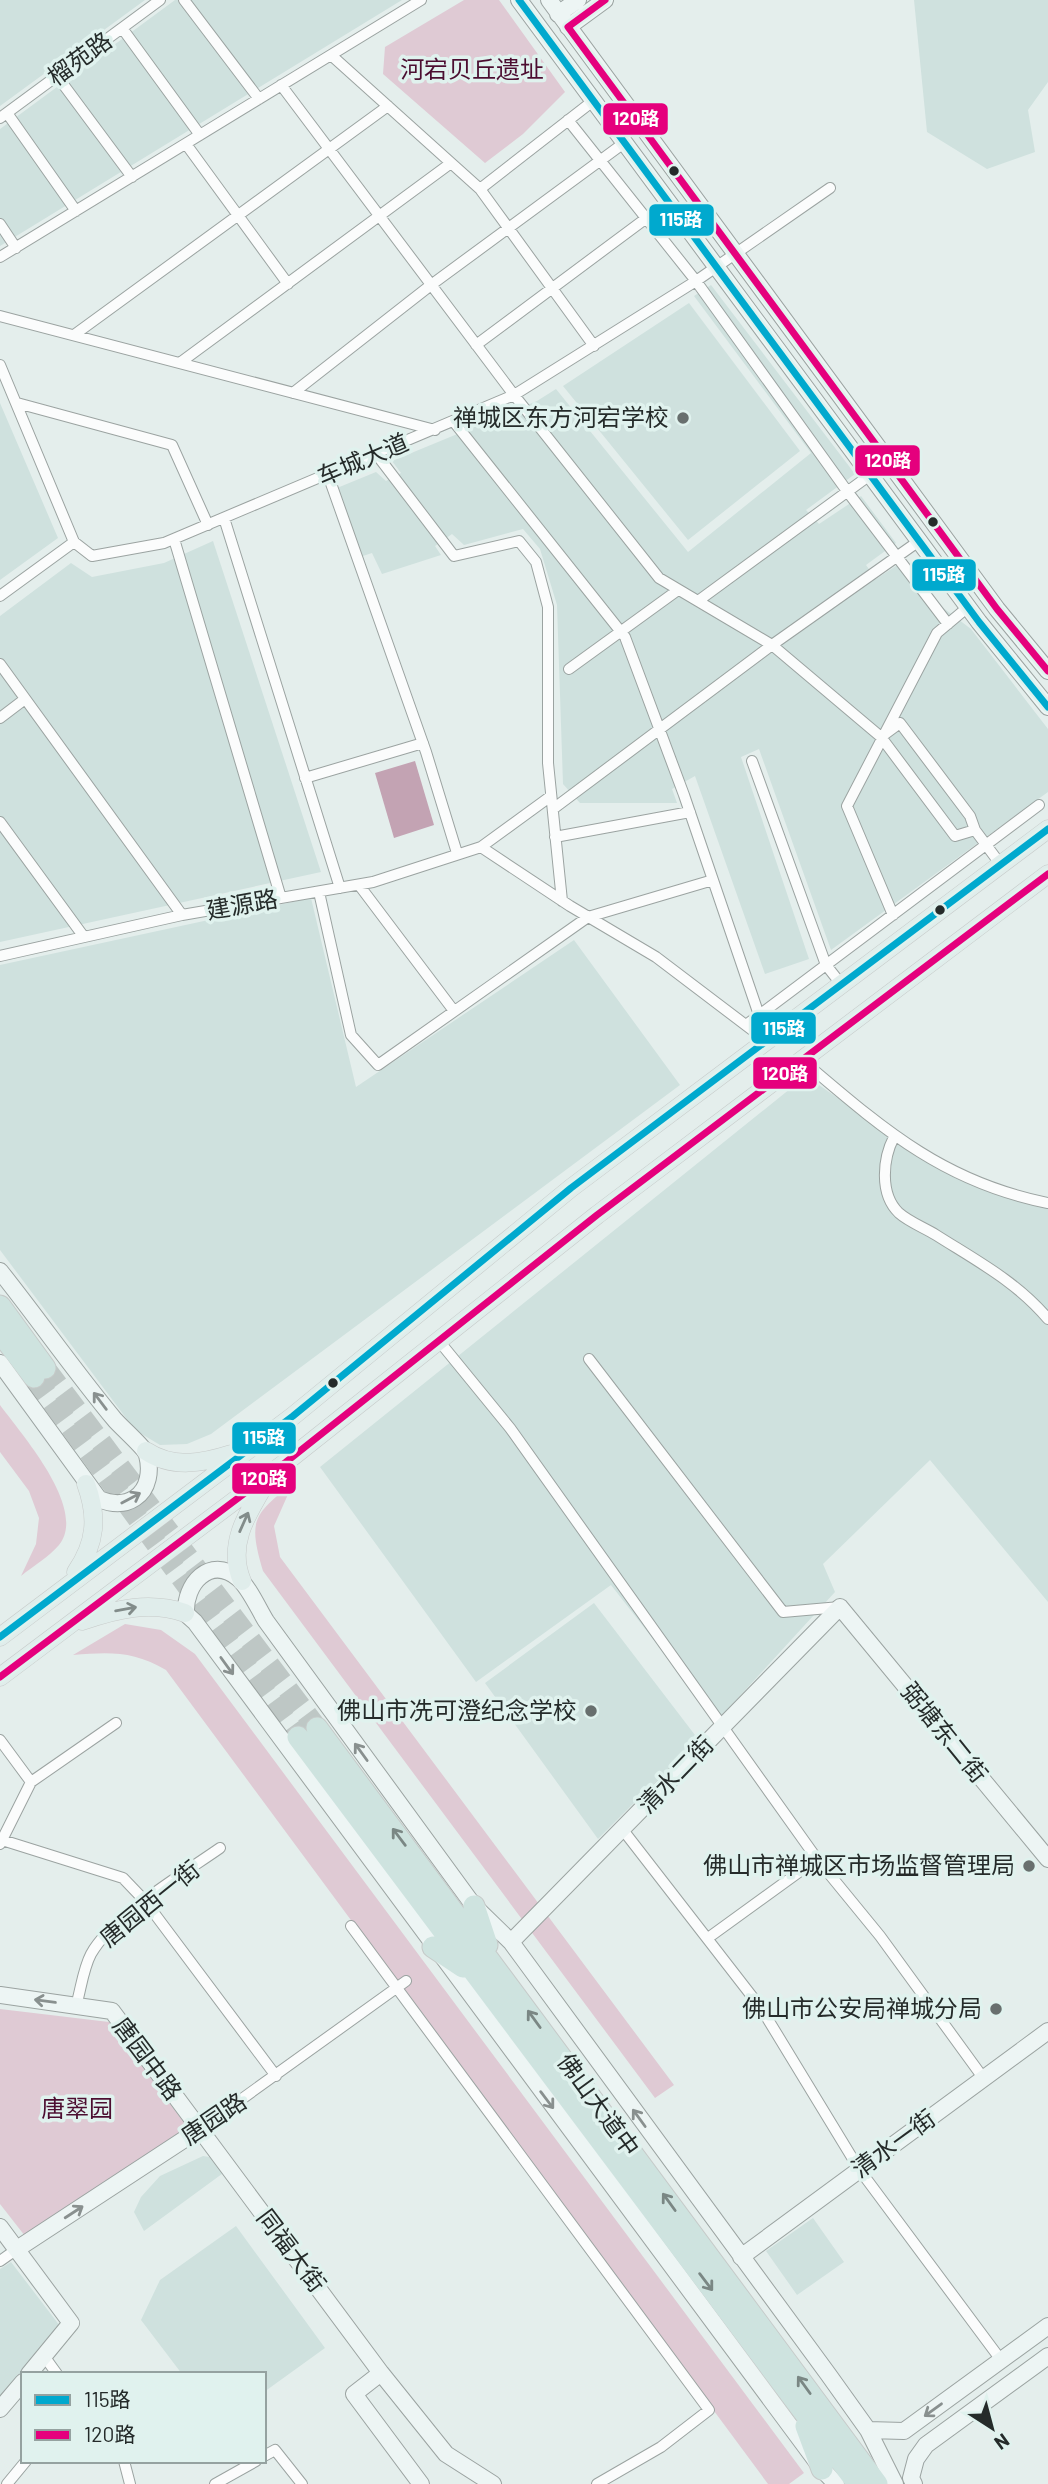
<svg xmlns="http://www.w3.org/2000/svg" width="1048" height="2484" font-family="Barlow,'Noto Sans SC',sans-serif">
<style>
.built{fill:#cfe1de}
.green{fill:#dfcad4}
.water{fill:#c3a3b3}
.lines{fill:none;stroke-linecap:round;stroke-linejoin:round}
.highway-tunnel{stroke:#bec7c5;stroke-width:21;stroke-dasharray:21 10;stroke-linecap:butt}
.street-casing{stroke:#9ba3a1;stroke-width:12}
.secondary-casing{stroke:#9ba3a1;stroke-width:18}
.primary-casing{stroke:#c6cac9;stroke-width:19}
.highway-casing{stroke:#c6cac9;stroke-width:23}
.street{stroke:#fbfcfc;stroke-width:10}
.secondary{stroke:#edf5f4;stroke-width:16}
.primary{stroke:#e0edeb;stroke-width:18}
.highway{stroke:#cee3df;stroke-width:21}
.bus-1-casing{stroke:#e0f2ee;stroke-width:12}
.bus-2-casing{stroke:#e0f2ee;stroke-width:12}
.bus-1{stroke:#00a9ce;stroke-width:7}
.bus-2{stroke:#e5007d;stroke-width:7}
.oneway{stroke:#89908f}
.oneway2{stroke:#828c8a}
.oneway3{stroke:#7a8784}
.bus-dot{fill:#252b2a;stroke:#e0f2ee;stroke-width:2.5}
.poi-dot{fill:#686f6e;stroke:#e0f2ee;stroke-width:2.5}
.labels{text-anchor:middle;stroke-width:7;stroke-linejoin:round;paint-order:stroke}
.street-label{font-size:24px;fill:#252b2a;stroke:#e0f2ee}
.park-label{font-size:24px;fill:#4c0e31;stroke:#e0f2ee}
.poi-label{font-size:24px;fill:#252b2a;stroke:#e0f2ee;text-anchor:end}
.line-badge{stroke:#e0f2ee;stroke-width:2.5}
.badge-label{font-size:19px;text-anchor:middle;font-weight:bold;fill:#fff}
</style>
<rect width="100%" height="100%" fill="#e4eeec"/>
<path class="built" d="M0,0H145L0,106Z
M175,0H402L0,246V129Z
M914,0H1048V82L1028,110L1035,152L987,169L927,132Z
M711,285L855,474L806,510L819,524L861,496L896,543L866,565L876,579L905,560L942,607L971,629L1048,729V792L831,950L759,749L741,757L809,959L765,974L695,776L672,789L677,803H580L563,784L557,605L540,549L523,529L464,545L452,534L435,546L441,555L382,574L372,553L360,557L337,488L376,472L386,481L401,473L392,461L537,401L556,389L688,552L811,453L694,296Z
M689,303L800,451L688,540L563,386Z
M0,403L58,538L0,580Z
M213,541L321,872L0,942V616L71,563L92,577L164,563Z
M311,898L356,1087L574,940L680,1085L211,1434L187,1444L160,1445L135,1430L0,1250V965Z
M806,1076L894,1137L1002,1196L1048,1200V1602L930,1460L823,1564L835,1592L717,1721L611,1585L476,1682L320,1467Z
M594,1603L698,1739L598,1839L485,1683Z
M203,2156L216,2158L226,2171L144,2231L134,2212L141,2197L160,2176Z
M813,2218L844,2262L797,2295L766,2251Z
M236,2226L325,2348L264,2392V2374H182L141,2320L160,2280Z
M11,2262L60,2326L0,2398V2269Z"/>
<path class="green" d="M464,0H499L565,92L523,134L485,163L383,74L385,47Z
M0,1405C22,1435 88,1509 59,1545C49,1557 33,1566 21,1576L36,1544L39,1518L29,1491L0,1452Z
M293,1483L274,1526L280,1557L674,2085L655,2098L263,1571C248,1520 253,1515 293,1483Z
M125,1624L161,1630L195,1654L804,2473L789,2484H768L166,1670C133,1651 111,1652 73,1655Z
M0,2009L109,2022L188,2128L25,2236L0,2204Z"/>
<path class="water" d="M415,761L434,825L394,838L375,773Z"/>
<g class="lines">
<path class="highway-tunnel" d="M45,1368L317,1728
M34,1377L298,1737"/>
<g class="street-casing">
<path id="street" d="M184,0L259,99
M122,28L200,135
M331,55L480,189L593,101
M57,76L132,177
M281,85L514,395L659,578L772,645L881,737L955,836L975,830L970,816L900,723L881,737
M7,113L76,211
M0,118L160,0
M568,120L696,281L847,491L948,624
M186,144L288,284
M480,189L594,346
M0,224L16,248
M0,257L421,0
M0,316L435,430
M74,335L388,106
M476,345L668,202
M181,362L451,163
M0,365L74,542
M293,393L431,285L624,143
M17,403L172,445L208,525
M454,422L625,637L684,795L759,1015
M377,455L454,556L519,541L536,562L548,607V763L562,901
M328,475L426,752L457,853
M224,518L340,888
M174,539L281,898
M0,596L74,542L92,556L164,543L514,395L696,281L830,188
M698,601L870,475
M0,664L182,915
M569,669L678,590
M0,718L25,699
M752,761L826,965L841,984
M305,778L423,743
M553,809L772,645L919,541
M0,822L84,937
M975,830L1001,865
M555,837L690,812
M481,847L570,906L656,957L768,1042
M359,885L454,1011
M319,892L351,1035L378,1065L588,917L713,880
M893,915L847,806L937,633L968,607
M0,956L182,915L373,882L481,847L551,796
M746,1025L1039,805
M802,1060C881,1127 942,1182 1048,1203
M894,1137C883,1158 879,1194 899,1213C909,1222 925,1228 936,1235C977,1261 1017,1282 1048,1319
M439,1341L510,1428L817,1859L880,1936L984,2079
M589,1359L783,1612L840,1607
M0,1740L31,1782
M623,1830L761,2008L859,2169L1001,2360
M2,1840L123,1878L145,1901L276,2076
M0,1844L31,1782L116,1723
M351,1926L709,2410L661,2447L597,2484
M708,1938L817,1859
M76,2006C81,1989 83,1969 91,1954C112,1916 183,1874 220,1848
M200,2129L406,1981
M0,2261L17,2249
M44,2356L57,2374
M264,2456L275,2450L302,2484
M124,2461L130,2484
M7,2484L26,2461
M215,2484L256,2461"/>
</g>
<g class="secondary-casing">
<path id="secondary" d="M519,0L979,622L1048,707
M549,0L997,609L1048,671
M558,14L578,0
M568,27L605,0
M0,1271C39,1320 75,1372 115,1420C122,1428 145,1448 147,1455C151,1470 149,1489 135,1498C123,1506 111,1504 99,1499L0,1363
M185,1613L195,1622L822,2469L836,2484
M186,1614C184,1584 210,1555 238,1578C249,1587 258,1608 266,1621L474,1906L511,1942L828,2374L868,2430L895,2484
M511,1942L840,1607L1048,1859
M0,1995L112,2011L381,2373L354,2394L421,2484
M0,2227L71,2323L29,2374
M17,2249L200,2129
M741,2257L1048,2031
M381,2373L446,2454L493,2484
M0,2409L23,2382
M868,2430L904,2431L1048,2326
M914,2484L911,2478L916,2459L926,2445L1048,2356"/>
</g>
<g class="primary-casing">
<path id="primary" d="M146,1451C173,1469 203,1463 231,1454
M76,1572C96,1543 98,1517 86,1484
M242,1581C226,1543 249,1511 268,1479
M82,1621C117,1609 149,1601 185,1613
M0,1637L293,1416L571,1188L1048,829
M0,1677L286,1462L597,1215L1048,874"/>
</g>
<g class="highway-casing">
<path id="highway" d="M0,1306L45,1368
M0,1332L34,1377
M317,1728L877,2484
M298,1737L858,2484
M474,1906L487,1945
M433,1947L463,1967
M806,2426L822,2469"/>
</g>
<use href="#street" class="street"/>
<use href="#secondary" class="secondary"/>
<use href="#primary" class="primary"/>
<use href="#highway" class="highway"/>
<g class="bus-1-casing">
<path id="bus-1" d="M519,0L979,622L1048,707
M0,1637L293,1416L571,1188L1048,829"/>
</g>
<g class="bus-2-casing">
<path id="bus-2" d="M605,0L568,27L997,609L1048,671
M0,1677L286,1462L597,1215L1048,874"/>
</g>
<use href="#bus-1" class="bus-1"/>
<use href="#bus-2" class="bus-2"/>
</g>
<defs><path id="oneway-shaft" d="M-6 0H5M1.5-3L5.5 0L1.5 3" fill="none" stroke-width="1.6" stroke-linecap="round" stroke-linejoin="round" transform="scale(1.75)"/></defs>
<g class="oneway">
<use href="#oneway-shaft" transform="translate(100 1401) rotate(-127)"/>
<use href="#oneway-shaft" transform="translate(131 1498) rotate(-28)"/>
<use href="#oneway-shaft" transform="translate(227 1666) rotate(54)"/>
<use href="#oneway-shaft" transform="translate(361 1752) rotate(-126)"/>
<use href="#oneway-shaft" transform="translate(45 2001) rotate(-172)"/>
<use href="#oneway-shaft" transform="translate(547 2100) rotate(53)"/>
<use href="#oneway-shaft" transform="translate(639 2118) rotate(-126)"/>
<use href="#oneway-shaft" transform="translate(74 2212) rotate(-33)"/>
<use href="#oneway-shaft" transform="translate(933 2410) rotate(144)"/>
</g>
<g class="oneway2">
<use href="#oneway-shaft" transform="translate(244 1522) rotate(-66)"/>
<use href="#oneway-shaft" transform="translate(126 1609) rotate(-10)"/>
</g>
<g class="oneway3">
<use href="#oneway-shaft" transform="translate(399 1837) rotate(-127)"/>
<use href="#oneway-shaft" transform="translate(534 2019) rotate(-126)"/>
<use href="#oneway-shaft" transform="translate(669 2202) rotate(-126)"/>
<use href="#oneway-shaft" transform="translate(706 2282) rotate(53)"/>
<use href="#oneway-shaft" transform="translate(804 2385) rotate(-126)"/>
</g>
<g class="bus-dot">
<circle cx="674" cy="171" r="6"/>
<circle cx="933" cy="522" r="6"/>
<circle cx="940" cy="910" r="6"/>
<circle cx="333" cy="1383" r="6"/>
</g>
<g class="poi-dot">
<circle cx="683" cy="418" r="7"/>
<circle cx="591" cy="1711" r="7"/>
<circle cx="1029" cy="1866" r="7"/>
<circle cx="996" cy="2009" r="7"/>
</g>
<g class="labels">
<g class="street-label">
<text transform="translate(80 59) rotate(-36)" y="8">榴苑路</text>
<text transform="translate(363 460) rotate(-23)" y="8">车城大道</text>
<text transform="translate(242 905) rotate(-10)" y="8">建源路</text>
<text transform="translate(944 1733) rotate(51)" y="8">弼塘东二街</text>
<text transform="translate(676 1775) rotate(-46)" y="8">清水二街</text>
<text transform="translate(150 1904) rotate(-39)" y="8">唐园西一街</text>
<text transform="translate(147 2059) rotate(53)" y="8">唐园中路</text>
<text transform="translate(598 2105) rotate(54)" y="8">佛山大道中</text>
<text transform="translate(214 2119) rotate(-34)" y="8">唐园路</text>
<text transform="translate(894 2144) rotate(-36)" y="8">清水一街</text>
<text transform="translate(291 2251) rotate(53)" y="8">同福大街</text>
</g>
<g class="park-label">
<text x="472" y="78">河宕贝丘遗址</text>
<text x="77" y="2117">唐翠园</text>
</g>
<g class="poi-label">
<text x="669" y="426">禅城区东方河宕学校</text>
<text x="577" y="1719">佛山市冼可澄纪念学校</text>
<text x="1015" y="1874">佛山市禅城区市场监督管理局</text>
<text x="982" y="2017">佛山市公安局禅城分局</text>
</g>
</g>
<g class="line-badge">
<rect x="602" y="102" width="67" height="34" rx="7" fill="#e5007d"/>
<rect x="648" y="203" width="67" height="34" rx="7" fill="#00a9ce"/>
<rect x="854" y="444" width="67" height="33" rx="7" fill="#e5007d"/>
<rect x="911" y="558" width="66" height="34" rx="7" fill="#00a9ce"/>
<rect x="750" y="1011" width="67" height="34" rx="7" fill="#00a9ce"/>
<rect x="752" y="1056" width="66" height="34" rx="7" fill="#e5007d"/>
<rect x="231" y="1421" width="66" height="34" rx="7" fill="#00a9ce"/>
<rect x="231" y="1462" width="66" height="33" rx="7" fill="#e5007d"/>
</g>
<g class="badge-label">
<text x="636" y="125">120路</text>
<text x="681" y="226">115路</text>
<text x="888" y="467">120路</text>
<text x="944" y="581">115路</text>
<text x="784" y="1035">115路</text>
<text x="785" y="1080">120路</text>
<text x="264" y="1444">115路</text>
<text x="264" y="1485">120路</text>
</g>
<rect x="21" y="2372" width="245" height="91" fill="#e0f2ee" stroke="#95a2a0" stroke-width="2"/>
<rect x="35" y="2395" width="35" height="10" fill="#00a9ce" stroke="#95a2a0" stroke-width="2"/>
<text x="84" y="2407" font-size="21" fill="#252b2a">115路</text>
<rect x="35" y="2430" width="35" height="10" fill="#e5007d" stroke="#95a2a0" stroke-width="2"/>
<text x="84" y="2442" font-size="21" fill="#252b2a">120路</text>
<g transform="translate(992 2428) rotate(144)" stroke="#e0f2ee" stroke-width="5" paint-order="stroke">
<path d="M0-5L12 26L0 18L-12 26Z" fill="#252b2a"/>
<text y="-10" font-size="19" font-weight="bold" text-anchor="middle" fill="#252b2a">N</text>
</g>
</svg>
